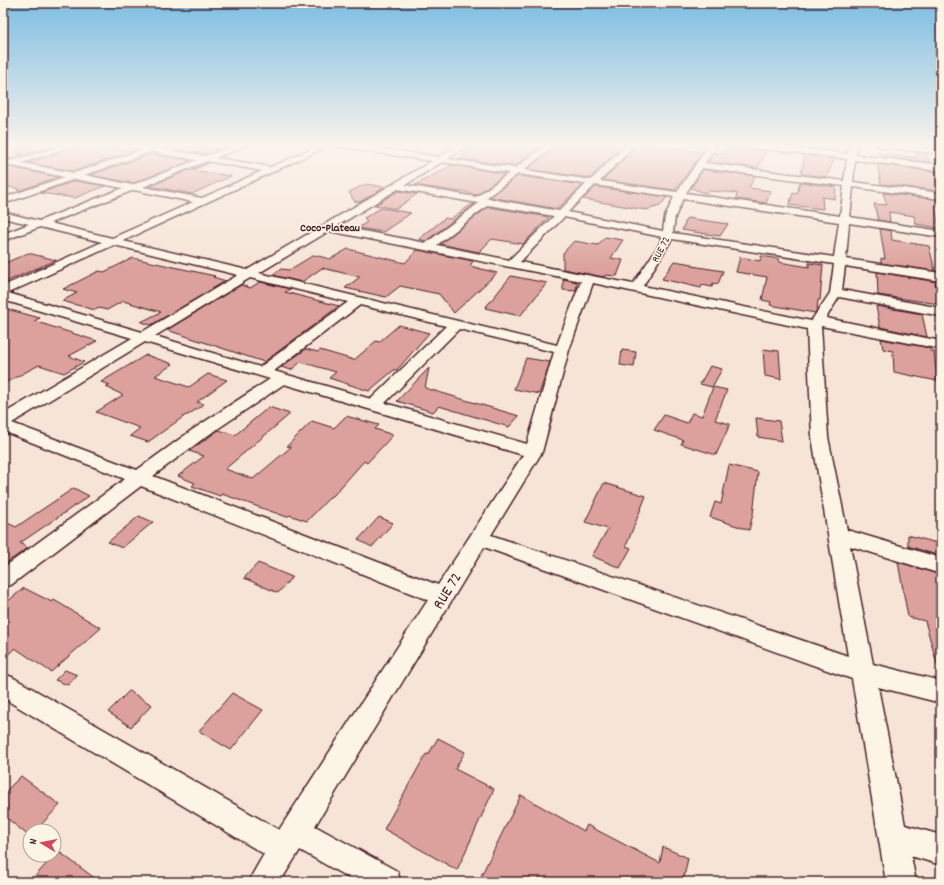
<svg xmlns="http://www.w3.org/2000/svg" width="944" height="885" font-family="Dekko,sans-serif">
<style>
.building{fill:#dca19c;stroke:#4a1f2b}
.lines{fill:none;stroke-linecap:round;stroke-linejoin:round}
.street-casing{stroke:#4a1f2b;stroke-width:3}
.street{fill:#fcf5e5;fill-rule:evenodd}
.labels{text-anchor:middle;stroke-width:3.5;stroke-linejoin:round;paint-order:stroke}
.far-street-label{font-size:11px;fill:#4a1f2b;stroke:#fcf5e5}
.far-neighbourhood-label{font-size:12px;font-weight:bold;fill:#4a1f2b;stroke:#fcf5e5}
.near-street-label{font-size:16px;fill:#4a1f2b;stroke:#fcf5e5}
</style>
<rect width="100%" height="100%" fill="#f6e4d6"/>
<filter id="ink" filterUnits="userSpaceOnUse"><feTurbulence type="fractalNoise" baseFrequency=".025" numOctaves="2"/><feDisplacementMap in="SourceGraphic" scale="8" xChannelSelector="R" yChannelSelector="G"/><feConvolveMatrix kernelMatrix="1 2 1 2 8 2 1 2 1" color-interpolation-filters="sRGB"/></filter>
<g filter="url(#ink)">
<path class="building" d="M17,145H58L8,159L24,154L17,153Z
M78,145H107V147L134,151L74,171L28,163Z
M174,145H196L221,149L206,154L165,148Z
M470,145H543L515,166L458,159L469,151Z
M556,145H604L622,147L590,178L528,169Z
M640,145H648L703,152L675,190L603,180L634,149H636Z
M808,145H815L838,148L837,151L807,148Z
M729,146L747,148L766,151L758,168L708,162L713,153L724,154Z
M877,153L917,158L916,153L927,154L930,162L877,156Z
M151,154L191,161L133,183L91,175Z
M805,155L834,159L827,177L801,174Z
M207,163H210L192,170L231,176L192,194L150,186Z
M877,164L934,172L935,174H939L941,191L881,184Z
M452,165L505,174L476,195L462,191L460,192L415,185Z
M3,166L58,177L21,190H17L19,189L3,186Z
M703,170L755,176L749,188L771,191L766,203L736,199L737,193L710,191L705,193L691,188Z
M518,176L583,185L557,209L490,197Z
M75,181L105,186L75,198L40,193Z
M800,182L836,187L835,199L822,197L823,209L789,205L793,193L797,194Z
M366,184L385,187L360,202L354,201L349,192Z
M596,187L667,197L660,206L646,210L583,199Z
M398,191L417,194L396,209L375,205Z
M883,193L941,200V207L935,206L939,228L916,224L914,216L889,212L890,222L878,220L874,204L887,205Z
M472,204H475L426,241L419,239L445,218L450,219Z
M488,207L549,217L523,244L492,239L479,252L440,244Z
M381,208L411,213L383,232L358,228L367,222L364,218Z
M687,218L728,224L720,236L713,235L682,230Z
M880,229L891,231L892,240L929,246L935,271L881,263V258L885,259Z
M605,237L623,240L611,258L623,260L617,276L605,275L604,277L563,269V253L574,241L598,245Z
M348,249L405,263L417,250L473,261L470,266L497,273L454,313L439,294L400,286L386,297L345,288L360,277L322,268L302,282L272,275L281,269L289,270L314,255L330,259Z
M28,253L56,260L3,283V264Z
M761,256L780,259L779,262L809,267V263L823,265L820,300H818L817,309L815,313L770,305L771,302L762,300L767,277L736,272L740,257L760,261Z
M133,258L215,276L213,277L226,281L151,325L141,322L161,312L123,301L107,310L99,308L95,310L62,301L77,293L63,289L99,271L104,272Z
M674,261L693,264L692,266L723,271L718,284L713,283L712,287L702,285L701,288L662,279Z
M877,272L937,282L938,284L935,283L939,304L878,295Z
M511,276L547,283L520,316L485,308Z
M563,279L577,282L576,291L563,290Z
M260,282L290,289L285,292L339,306L264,362L167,330L241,285L250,288Z
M876,306L922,314L927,337L880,327Z
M3,308L40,318L34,321L97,341L69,356L84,362L64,373L39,365L3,384Z
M399,325L429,333L397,370H394L369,391L329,378L336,372L301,362L291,370L281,367L306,349L318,352L320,350L354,360L376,341L379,342Z
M881,339L930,348V351H934L937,381L894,372L893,351L883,349Z
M763,349L779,351L781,379L765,376Z
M622,350L636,352L634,367L620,365Z
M146,355L173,364L155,376L189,387L208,374L227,380L197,402L204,404L188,415H186L148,442L130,436L140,428L96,412L123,395L106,387L110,385L101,382Z
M526,358L550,362L539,394L514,389Z
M710,366L722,369L712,387L700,384Z
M429,368L425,388L519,416L509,427L439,406L433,412L397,401Z
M713,387L727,390L715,420L730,424L716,455L681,444L683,440L654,430L664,415L687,423L692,413L702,416Z
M269,407L290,414L225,469L253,479L291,447L287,446L312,421L334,428L346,416L379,425L375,429L393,435L367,463L364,461L333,496H331L307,521L289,515L287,517L222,494L220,496L192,486L195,483L178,476L204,456L189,451L219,430L235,435Z
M756,418L779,421L782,441L758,437Z
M729,465L758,472L753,514L749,530L710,517L715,502L721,504Z
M604,483L646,496L626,546L631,548L620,568L592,556L608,529L585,522Z
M74,488L89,496L20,543L28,548L3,565V521L16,527Z
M139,516L153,522L122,548L108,542Z
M379,517L393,523L372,547L358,540Z
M908,535L937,543V555L908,546Z
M898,562L941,575V663L937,664L925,621L908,617Z
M258,563L292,577L278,593L244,578Z
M24,588L52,602L54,600L101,628L51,672L15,648L3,659V605Z
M65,670L77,675L68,685L55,680Z
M129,691L152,705L131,727L108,712Z
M232,693L263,710L231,750L199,731Z
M438,738L465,752L455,769L494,789L457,870L384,829L426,754L428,755Z
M21,776L60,805L35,831H30V837L3,815V794Z
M521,795L584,831L587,825L660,863L663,847L688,858L683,882H490L481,876Z
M58,851L100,882H30Z"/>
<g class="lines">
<g class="street-casing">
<path id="street" d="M64,145H77L22,163L74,173L141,150L122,145L150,147L167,145L160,149L206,156L235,145H246L216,158L271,167L320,145H331L123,241L247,270L432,161L340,147L336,145H357L439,157L459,145H469L448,159L515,168L546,145H555L524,170L591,180L626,145H635L600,181L677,192L709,145H717L705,163L844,181L847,159L748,147L744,145H769L848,154L849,145H857L856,155L941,165V171L855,160L853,182L941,193V199L853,187L850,217L941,231V237L849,223L846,259L941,273V281L845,266L842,290L941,308V316L839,297L826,318L941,341V349L821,326L828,437L847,530L941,558V574L850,546L873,664L941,681V703L878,687L905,825L941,835V865L911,856L916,882H886L852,679L484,547L315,826L397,871L401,882H356L300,850L280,882H248L264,854L3,698V674L12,677L279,830L428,600L141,486L11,585L3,587V568L125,479L3,431V414L132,338L3,300V286L102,242L40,227L3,241V234L29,224L3,218V212L39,221L123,188L75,179L3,204V198L64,177L3,164V160L11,161ZM151,152L197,160L132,185L85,175ZM207,161L262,171L202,198L143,187ZM442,162L509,173L476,197L405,185ZM702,168L844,186L840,216L686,193ZM518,174L586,184L559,211L486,198ZM595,185L674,197L665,217L663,231L568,212ZM398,189L478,203H479L426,243L337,226ZM134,190L193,202L112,238L50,223ZM683,199L839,222L834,257L673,233L675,217ZM488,205L554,216L509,260L437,245ZM564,217L662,237L659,245L633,284L520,262ZM329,231L581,281L557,345L259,273ZM672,239L834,264L830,293L811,321L643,286ZM114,245L238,275L142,332L8,293ZM250,278L348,302L260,367L155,336ZM593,283L807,329L812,437L848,656L491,535L542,452L569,350ZM360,305L446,326L371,399L274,371ZM459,329L554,352L527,444L385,403ZM145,342L270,379L192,430L137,470L12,423ZM284,384L523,455L438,585L153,476L204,438Z
M876,145H902L941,150V154L880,147Z"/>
</g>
<use href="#street" class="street"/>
</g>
</g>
<linearGradient id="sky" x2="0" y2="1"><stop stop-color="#7dbee2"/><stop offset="0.54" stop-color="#fbf3ed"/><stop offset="1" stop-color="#fbf3ed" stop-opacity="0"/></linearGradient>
<rect width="944" height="269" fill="url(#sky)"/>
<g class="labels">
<g class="far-street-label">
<text transform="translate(660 249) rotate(-63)" y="4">RUE 72</text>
</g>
<g class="far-neighbourhood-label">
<text x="330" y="231">Coco-Plateau</text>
</g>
<g class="near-street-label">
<text transform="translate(446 590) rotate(-58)" y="6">RUE 72</text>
</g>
</g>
<rect width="944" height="885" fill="none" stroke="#fcf5e5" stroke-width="16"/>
<rect x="8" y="8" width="928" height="869" fill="none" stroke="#4a1f2b" stroke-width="1.5" filter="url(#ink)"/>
<g transform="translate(42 843) rotate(280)"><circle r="19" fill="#fcf5e5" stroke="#b59f9b"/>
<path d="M0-3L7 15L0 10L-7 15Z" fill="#d1495b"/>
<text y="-6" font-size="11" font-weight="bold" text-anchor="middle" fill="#4a1f2b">N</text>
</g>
</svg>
